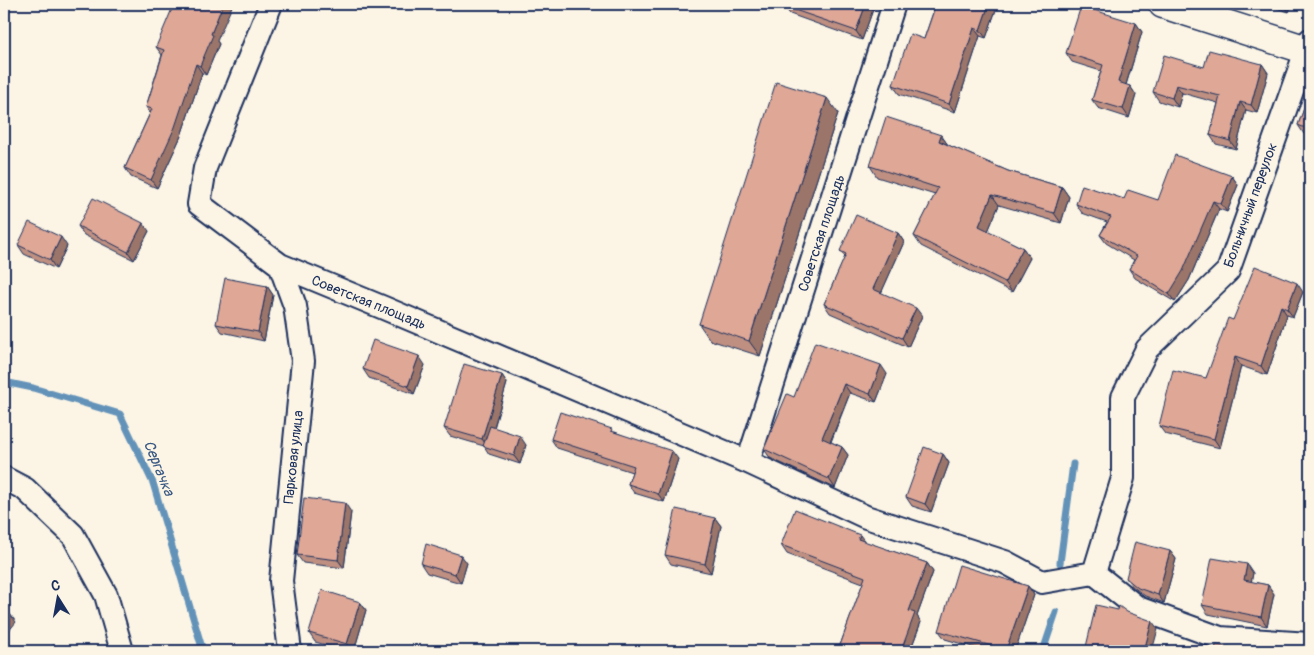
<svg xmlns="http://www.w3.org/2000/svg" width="1314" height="655" font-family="Pangolin,sans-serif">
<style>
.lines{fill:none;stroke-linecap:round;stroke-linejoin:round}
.stream{stroke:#6492b9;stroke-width:7}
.minor-casing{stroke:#1b2f5e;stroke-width:26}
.secondary-casing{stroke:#1b2f5e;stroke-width:31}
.minor{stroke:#fcf5e5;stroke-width:22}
.secondary{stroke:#fcf5e5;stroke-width:28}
.wall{fill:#bf9081;stroke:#1b2f5e}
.shaded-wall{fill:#9b7569;stroke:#1b2f5e}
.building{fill:#dea796;stroke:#1b2f5e}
.labels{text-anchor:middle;stroke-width:4.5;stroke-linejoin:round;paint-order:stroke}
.street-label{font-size:14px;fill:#1b2f5e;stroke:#fcf5e5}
.water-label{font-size:15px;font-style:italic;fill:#395884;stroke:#fcf5e5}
</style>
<rect width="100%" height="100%" fill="#fcf5e5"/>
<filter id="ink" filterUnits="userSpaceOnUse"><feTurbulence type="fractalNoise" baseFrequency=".02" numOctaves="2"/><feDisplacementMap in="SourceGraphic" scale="10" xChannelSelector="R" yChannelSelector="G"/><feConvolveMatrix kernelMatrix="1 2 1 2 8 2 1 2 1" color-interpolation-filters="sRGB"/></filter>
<g filter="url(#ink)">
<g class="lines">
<path class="stream" d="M4,382L33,388L120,414L153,483L203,651
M1060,563L1073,464
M1043,651L1056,612"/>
<g class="minor-casing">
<path id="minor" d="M271,4L205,168L199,204L280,265L384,308L748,462
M894,4L748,462L866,517L1005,562L1042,582L1094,573
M280,265L295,306L303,361L281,581L290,651
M4,478L25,489L73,535L106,595L122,651
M1094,573L1123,478V397L1147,349L1228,271L1310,40
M1094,573L1138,608L1220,638L1310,644"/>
</g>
<g class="secondary-casing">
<path id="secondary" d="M1163,4L1310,51"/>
</g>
<use href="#minor" class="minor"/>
<use href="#secondary" class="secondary"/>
</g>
<path class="wall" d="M784,4H875L862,40L790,14L783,6Z
M936,4H998L986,38L980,36L955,112L899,94L893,85L924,39Z
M1262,4H1292L1289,12Z
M1136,23L1142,32L1126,85L1130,86L1136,95L1129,118L1098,108L1092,100L1101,71L1072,62L1066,53Z
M217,41L219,44L206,75L202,73L181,136L157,188L131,177L125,168L150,113L146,107L162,55L156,47Z
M1262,64L1268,73L1257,113L1246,110L1236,149L1216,144L1210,135L1218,103L1182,93L1178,107L1159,101L1153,92L1204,67Z
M1310,92V137L1304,134L1298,125Z
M838,113L760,356L710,340L699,324Z
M941,135L948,145L1008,171L1062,187L1069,197L1061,223L999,205L988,231L1023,248L1030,258L1012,292L921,246L914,236L935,195L877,177L870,166Z
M1232,176L1238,185L1227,212L1219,209L1189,280L1175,302L1135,278L1129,269L1134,260L1106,243L1100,235L1107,222L1082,213L1076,204L1124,199L1158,200Z
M78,226L149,231L134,260L84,235Z
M898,233L904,242L881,293L922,316L908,347L830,313L824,304L845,257L840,251Z
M18,245L67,246L56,269L24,254Z
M267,286L273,295L264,341L222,332L216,324Z
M1303,292L1293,317L1287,315L1267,375L1241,366L1220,448L1165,434L1159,426L1206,378L1233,320Z
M425,365L414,394L369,378L363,369Z
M887,374L876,402L850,393L831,442L842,447L848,455L835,488L770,458L764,449L794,397Z
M502,375L507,383L494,428L526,445L520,464L489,454L484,446L450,436L444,428Z
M615,432L678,459L664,502L634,493L628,484L632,472L557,448L551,439Z
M943,454L949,463L931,512L912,506L906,497Z
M351,512L344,568L303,563L297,555Z
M715,518L721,526L711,573L671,564L665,555Z
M865,542L927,563L933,572L917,616L921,622L910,651H842L839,648L863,583L787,554L781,545Z
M1170,551L1176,559L1164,603L1145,596L1132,586L1126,578Z
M467,563L461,583L427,573L421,564Z
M1253,573L1251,582L1268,585L1274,594L1267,626L1208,614L1202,605Z
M1028,586L1034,595L1015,651H986L945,639L939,631Z
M360,602L366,610L354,651H348L315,642L309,633Z"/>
<path class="shaded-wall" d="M223,4H233L217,41L219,44L206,75L200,66L211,34Z
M866,4H875L862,40L856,31Z
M989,4H998L986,38L980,30Z
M1283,4H1292L1289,12Z
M1136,23L1142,32L1124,91L1118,82Z
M974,28L980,36L955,112L949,104Z
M196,64L202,73L181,136L157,188L151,180Z
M1262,64L1268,73L1257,113L1251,105Z
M1176,85L1182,93L1178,107L1172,98Z
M1130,86L1136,95L1129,118L1123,109Z
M827,98L838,113L760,356L749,341Z
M1240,102L1246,110L1236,149L1230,141Z
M941,135L948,145L939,141Z
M1232,176L1238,185L1227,212L1221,204Z
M1062,187L1069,197L1061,223L1054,213Z
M992,195L999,205L986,236L979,226Z
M1213,201L1219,209L1189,280L1175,302L1169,294Z
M143,223L149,231L134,260L128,252Z
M898,233L904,242L879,298L873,289Z
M61,237L67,246L56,269L50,260Z
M1023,248L1030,258L1012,292L1005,282Z
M1297,283L1303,292L1293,317L1287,309Z
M267,286L273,295L264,341L258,332Z
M1281,306L1287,315L1267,375L1261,366Z
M916,308L922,316L908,347L902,338Z
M419,356L425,365L414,394L408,386Z
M1235,357L1241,366L1220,448L1214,439Z
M881,365L887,374L876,402L870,394Z
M502,375L507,383L488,447L482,439Z
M844,384L850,393L828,447L822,438Z
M520,436L526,445L520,464L514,456Z
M842,447L848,455L835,488L829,479Z
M672,451L678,459L664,502L658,494Z
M943,454L949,463L931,512L925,504Z
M345,503L351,512L344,568L338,560Z
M715,518L721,526L711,573L705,564Z
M860,535L866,543L858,539Z
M1170,551L1176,559L1164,603L1158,595Z
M461,555L467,563L461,583L455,574Z
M927,563L933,572L917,616L921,622L910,651H901L909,611Z
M1247,564L1253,573L1250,589L1244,580Z
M1268,585L1274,594L1267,626L1261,617Z
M1028,586L1034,595L1015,651H1006V650Z
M360,602L366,610L354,651H352L347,644Z
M7,610L16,622L4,637V614Z
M1152,621L1158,629L1152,651H1144Z"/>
<path class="building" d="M174,4H223L211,34L213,35L200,66L196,64L175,127L151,180L125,168L152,109L146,107L164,50L156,47Z
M784,4H866L856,31L783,6Z
M936,4H989L980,30L974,28L949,104L893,85L910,34L924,39Z
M1081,6L1136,23L1118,82L1130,86L1123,109L1092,100L1103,65L1066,53Z
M1209,50L1262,64L1251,105L1240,102L1230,141L1210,135L1220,96L1176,85L1172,98L1153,92L1164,55L1204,67Z
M776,82L827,98L749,341L699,324Z
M1310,92V130L1298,125Z
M886,117L941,135L939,141L1008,171L1062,187L1054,213L992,195L979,226L1023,248L1005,282L914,236L938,188L870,166Z
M1175,155L1232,176L1221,204L1213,201L1183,271L1169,294L1129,269L1137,256L1100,235L1111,217L1076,204L1082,185L1124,199L1128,190L1158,200Z
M93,198L143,223L128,252L78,226Z
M856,215L898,233L873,289L916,308L902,338L824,304L846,254L840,251Z
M29,222L61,237L50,260L18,245Z
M1255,266L1297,283L1287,309L1281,306L1261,366L1235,357L1214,439L1159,426L1173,370L1206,378L1228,318L1233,320Z
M225,278L267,286L258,332L216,324Z
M373,340L419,356L408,386L363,369Z
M815,342L881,365L870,394L844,384L822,438L842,447L829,479L764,449L787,394L794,397Z
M464,364L502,375L482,439L444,428Z
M560,412L612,429L611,431L672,451L658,494L628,484L634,466L551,439Z
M490,426L520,436L514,456L483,446Z
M924,447L943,454L925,504L906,497Z
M304,498L345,503L338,560L297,555Z
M676,509L715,518L705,564L665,555Z
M795,509L860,535L858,539L927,563L909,611L915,613L901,651H848L839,648L865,577L781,545Z
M1135,542L1170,551L1158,595L1138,588L1126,578Z
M426,544L461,555L455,574L421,564Z
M1212,558L1247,564L1244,580L1268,585L1261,617L1202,605Z
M959,565L1028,586L1006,650L939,631Z
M322,590L360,602L347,644L309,633Z
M1096,605L1118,610L1119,606L1127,612L1152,621L1144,651H1085Z
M4,607L7,610L4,614Z
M54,645L57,651H43Z
M1216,645L1251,650V651H1215Z"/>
</g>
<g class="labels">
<g class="street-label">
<text transform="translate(1250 205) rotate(-70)" y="5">Больничный переулок</text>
<text transform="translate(821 233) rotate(-72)" y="5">Советская площадь</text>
<text transform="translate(369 302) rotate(22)" y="5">Советская площадь</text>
<text transform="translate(293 457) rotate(-84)" y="5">Парковая улица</text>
</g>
<g class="water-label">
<text transform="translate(159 468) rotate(68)" y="5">Сергачка</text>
</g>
</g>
<rect width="1314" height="655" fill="none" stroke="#fcf5e5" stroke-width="20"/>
<rect x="10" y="10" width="1294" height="635" fill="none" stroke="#1b2f5e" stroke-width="2" filter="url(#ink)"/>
<g transform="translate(58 598) rotate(349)" stroke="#fcf5e5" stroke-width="4" paint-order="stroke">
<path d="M0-4L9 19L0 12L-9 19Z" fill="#1b2f5e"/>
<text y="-8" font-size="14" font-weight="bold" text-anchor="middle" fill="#1b2f5e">С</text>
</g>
</svg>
